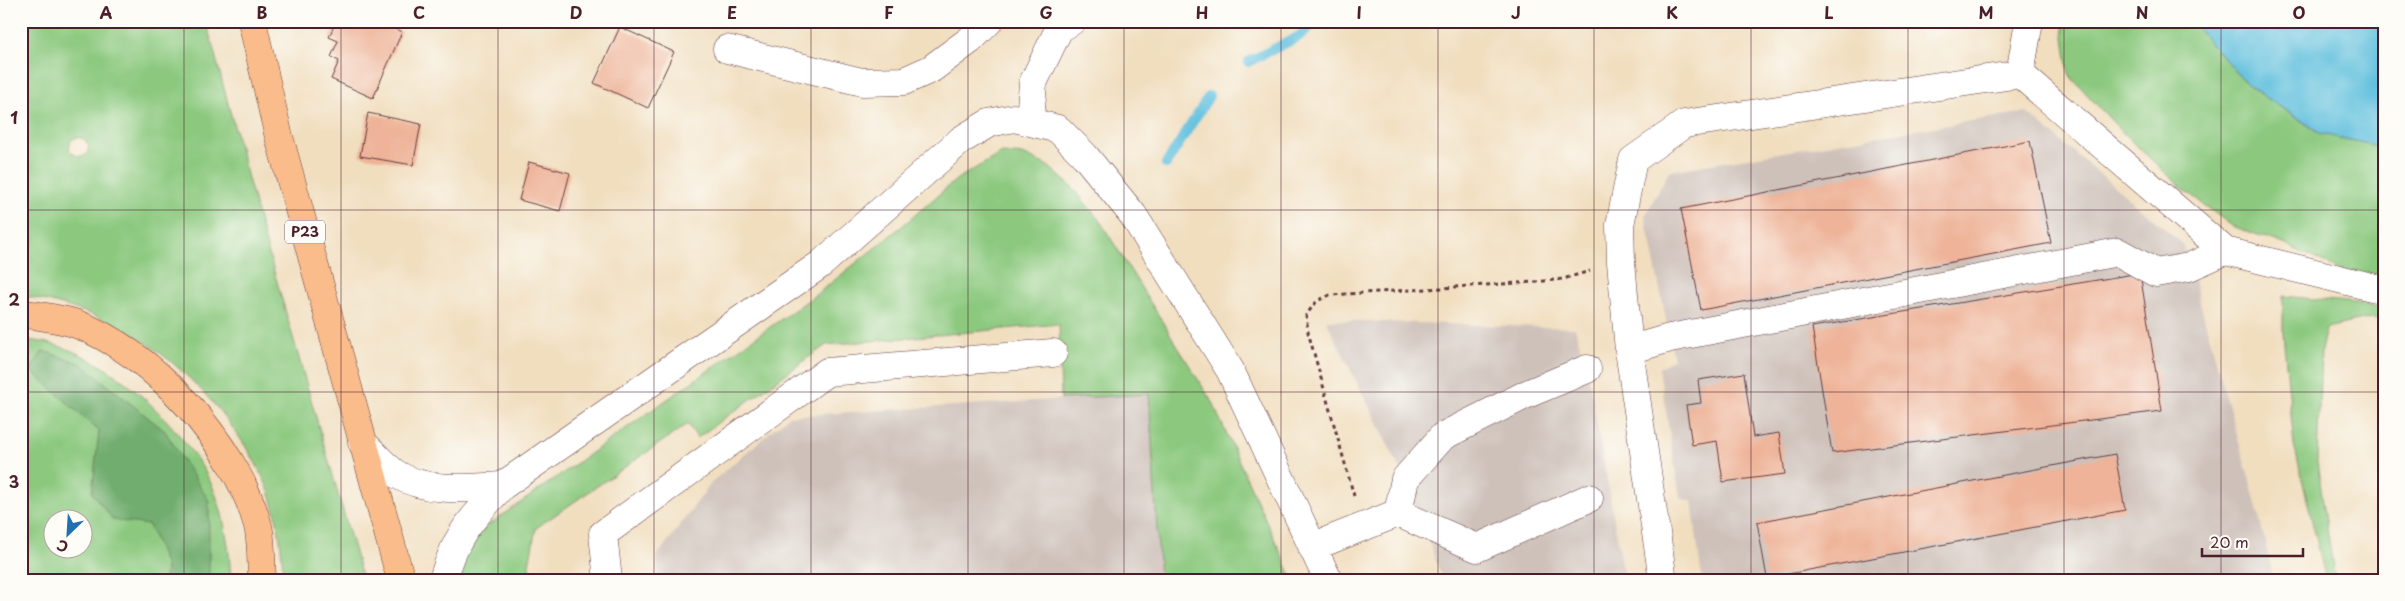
<svg xmlns="http://www.w3.org/2000/svg" width="2405" height="601" font-family="'Playpen Sans',sans-serif">
<style>
.industrial{fill:#cec1ba}
.green{fill:#8cc97f;stroke:#6b7455;fill-rule:evenodd}
.forest{fill:#71ad6e;stroke:#5e664c}
.water{fill:#60c0de;stroke:#557084}
.lines{fill:none;stroke-linecap:round;stroke-linejoin:round}
.stream{stroke:#60c0de;stroke-width:10}
.building{fill:#eeb398}
.minor-casing{stroke:#633c41;stroke-width:29}
.highway-casing{stroke:#633c41;stroke-width:29}
.path{stroke:#633c41;stroke-width:3;stroke-dasharray:4 4;stroke-linecap:butt}
.minor{stroke:#fff;stroke-width:28}
.highway{stroke:#f9bc8a;stroke-width:28}
.grid{fill:none;stroke:#4a1f2b;stroke-width:1;stroke-opacity:0.55}
.labels{text-anchor:middle;stroke-width:4;stroke-linejoin:round;paint-order:stroke}
.shield{fill:#fdfcf7;stroke:#806168;stroke-width:1}
.shield-label{font-size:14px;font-weight:bold;fill:#4a1f2b}
.neatline{fill:none;stroke:#4a1f2b;stroke-width:2}
.grid-label{font-size:16px;text-anchor:middle;font-weight:bold;fill:#4a1f2b}
</style>
<rect width="100%" height="100%" fill="#fdfcf7"/>
<filter id="ink" filterUnits="userSpaceOnUse"><feTurbulence type="fractalNoise" baseFrequency=".02" numOctaves="2"/><feDisplacementMap in="SourceGraphic" scale="10" xChannelSelector="R" yChannelSelector="G"/><feConvolveMatrix kernelMatrix="1 2 1 2 8 2 1 2 1" color-interpolation-filters="sRGB"/></filter>
<filter id="wash" filterUnits="userSpaceOnUse"><feTurbulence type="fractalNoise" baseFrequency=".0096" numOctaves="4" result="noise"/><feDisplacementMap in="SourceGraphic" scale="20" xChannelSelector="R" yChannelSelector="G"/><feGaussianBlur stdDeviation="1.12" result="paint"/><feColorMatrix in="noise" values="0 0 0 0 0 0 0 0 0 0 0 0 0 0 0 0 0 1.4 0 .05"/><feComposite in="paint" operator="in"/></filter>
<g filter="url(#wash)">
<rect width="100%" height="100%" fill="#f1debf"/>
<path class="industrial" d="M2026,112L2184,245L2254,496L2274,580H1702L1692,501L1680,498L1659,368L1674,359L1645,216L1669,171Z
M1326,320L1575,328L1587,369L1625,580H1443L1405,479Z
M1149,394L1160,580H658L657,556L713,481L789,416Z"/>
<path class="green" d="M27,21H206L260,223L363,580H284C281,549 279,516 267,486C241,427 185,364 129,332C102,316 53,300 21,296V34ZM77,137L84,139L89,145L87,155C79,157 75,156 69,150L71,140Z
M2062,21H2191L2249,86L2321,134L2384,147V277L2341,271L2284,244L2232,226L2182,188L2125,135L2069,75Z
M1002,153L1025,155L1048,166L1072,187L1100,221L1212,402L1293,580H1160L1149,394L1061,399L1059,324L826,345L697,438L688,424L536,528L529,565L532,580H455L460,558L486,527L817,294L901,227L957,179Z
M2283,296L2358,303L2384,310V320L2372,318L2326,328L2321,350L2317,462L2335,580H2326L2294,445L2283,333Z
M21,339C31,341 42,341 51,344C111,359 170,416 202,467C223,500 229,541 231,580H21ZM52,518H82V548H52Z"/>
<path class="forest" d="M43,351L80,363L165,431L209,501V580H165L166,566L149,525L113,520L92,493L99,431L30,370Z"/>
<path class="water" d="M2191,21H2384V147L2322,134L2249,86Z"/>
<g class="lines">
<path class="stream" d="M1248,62L1298,37L1317,21
M1166,164L1209,96"/>
</g>
<g id="blocks">
<path class="building" d="M336,21H379L402,32L373,98L331,79L339,61L331,57L338,41L329,37Z
M620,27L674,52L648,108L594,83Z
M368,113L421,124L413,165L360,156Z
M2030,141L2051,243L1701,310L1681,209Z
M529,162L570,173L560,211L519,200Z
M2140,273L2162,411L1832,453L1812,327Z
M1744,373L1753,437L1779,433L1785,474L1723,482L1717,441L1692,445L1686,405L1701,403L1698,380Z
M2115,454L2125,510L1767,578L1757,522Z
M1977,577L1978,580H1964V579Z"/>
</g>
</g>
<g filter="url(#ink)">
<use href="#blocks" fill-opacity="0" stroke="#633c41" stroke-width="1"/>
<g class="lines">
<g class="minor-casing">
<path id="minor" d="M727,49L862,82L904,81L931,69L970,40L989,21
M2020,74L2029,21
M1030,120L1033,83L1059,29L1072,21
M1629,350L1670,338L2118,252L2156,273L2189,267L2225,251
M362,442C373,452 384,466 396,474C427,493 467,488 502,486
M1398,513L1405,479L1443,436L1527,394L1587,369
M1312,547L1398,513L1477,548L1589,498
M443,580C456,534 471,520 502,486L821,264L961,140L989,123L1014,118L1058,129L1085,156L1133,215L1230,370L1328,580
M608,580L603,534L827,372L1053,353
M1663,580L1629,350L1621,262L1620,225L1633,160L1684,124L2020,74L2225,251L2384,290"/>
</g>
<g class="highway-casing">
<path id="highway" d="M252,21L278,133L401,580
M21,313C38,316 57,318 74,323C154,352 236,445 258,526C262,543 261,563 262,580"/>
</g>
<path class="path" d="M1354,496L1308,332L1306,315L1317,301L1330,295L1535,282L1563,279L1590,271"/>
<use href="#minor" class="minor"/>
<use href="#highway" class="highway"/>
</g>
</g>
<path class="grid" d="M184,21V580M341,21V580M498,21V580M654,21V580M811,21V580M968,21V580M1124,21V580M1281,21V580M1438,21V580M1594,21V580M1751,21V580M1908,21V580M2064,21V580M2221,21V580M21,210H2384M21,392H2384"/>
<g class="labels">
<rect class="shield" x="285" y="220.5" width="40" height="23" rx="4"/>
<g class="shield-label">
<text x="305" y="237">Р23</text>
</g>
</g>
<rect width="2405" height="601" fill="none" stroke="#fdfcf7" stroke-width="55"/>
<g transform="translate(68 534) rotate(205)"><circle r="24" fill="#fdfcf7" stroke="#b5a4a5"/>
<path d="M0-4L9 19L0 12L-9 19Z" fill="#1f6fb2"/>
<text y="-8" font-size="14" font-weight="bold" text-anchor="middle" fill="#4a1f2b">С</text>
</g>
<path d="M2202 548v8h101v-8" fill="none" stroke="#4a1f2b" stroke-width="2.5"/>
<text x="2210" y="548" font-size="15" fill="#4a1f2b" stroke="#fdfcf7" stroke-width="4" paint-order="stroke">20 m</text>
<rect x="28" y="28" width="2350" height="546" class="neatline"/>
<g class="grid-label">
<text x="106" y="19">A</text>
<text x="262" y="19">B</text>
<text x="419" y="19">C</text>
<text x="576" y="19">D</text>
<text x="732" y="19">E</text>
<text x="889" y="19">F</text>
<text x="1046" y="19">G</text>
<text x="1202" y="19">H</text>
<text x="1359" y="19">I</text>
<text x="1516" y="19">J</text>
<text x="1672" y="19">K</text>
<text x="1829" y="19">L</text>
<text x="1986" y="19">M</text>
<text x="2142" y="19">N</text>
<text x="2299" y="19">O</text>
<text x="14" y="124">1</text>
<text x="14" y="306">2</text>
<text x="14" y="488">3</text>
</g>
</svg>
